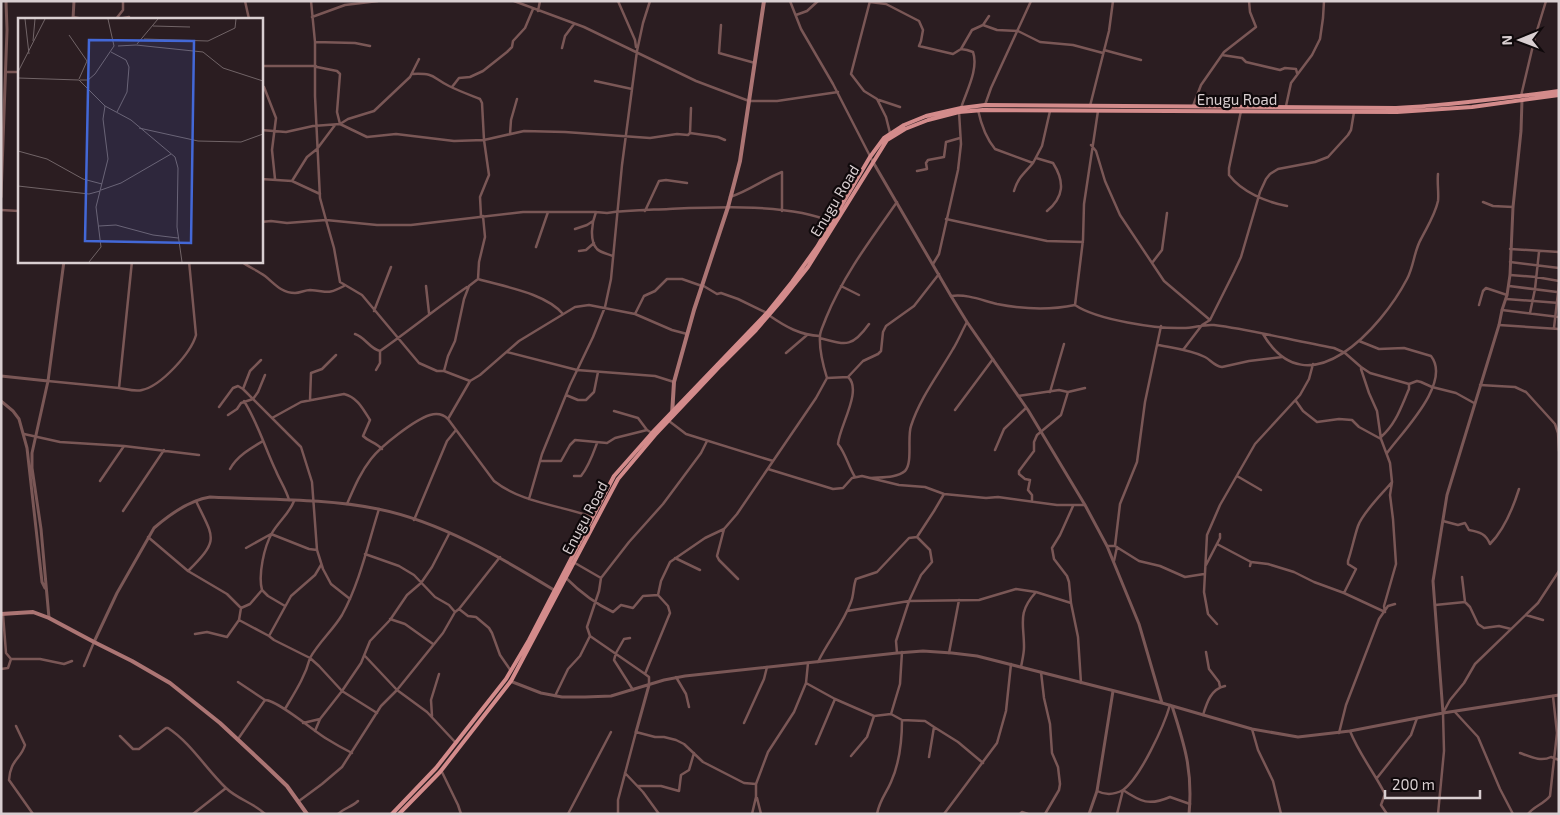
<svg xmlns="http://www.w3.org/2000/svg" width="1560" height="815" font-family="'Exo 2',sans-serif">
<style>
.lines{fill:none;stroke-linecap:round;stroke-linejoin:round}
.minor{stroke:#7a5756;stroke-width:2.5}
.tertiary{stroke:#7a5756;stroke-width:3}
.secondary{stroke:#ac7574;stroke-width:4}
.primary{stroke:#d38b8b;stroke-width:4}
.labels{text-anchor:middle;stroke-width:4.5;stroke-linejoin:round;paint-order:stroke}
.street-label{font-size:15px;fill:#d9cfd1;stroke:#0f090b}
.inset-road{fill:none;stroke:#716467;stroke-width:1}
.view{fill:#4368d7;fill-opacity:0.15;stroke:#4368d7;stroke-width:2.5}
.inset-edge{fill:none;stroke:#d9cfd1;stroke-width:2.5}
</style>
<rect width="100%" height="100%" fill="#2b1d21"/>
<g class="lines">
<path class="minor" d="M245,1L249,19
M514,1L584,27L696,81L749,101H777L838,92
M618,1L635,40L636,47
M790,1L801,29L833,84L873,162
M870,1L851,74L864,91L877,99L886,117L890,133
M870,2L886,4L919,21L923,30L921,41L919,46L953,54L961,49L972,30L983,25L989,16
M538,11L540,1
M796,15L807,11L818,1
M73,17L83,19
M312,17L345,5L378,1
M116,19L123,10V1
M118,19L129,17V19
M721,25L719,53L755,63
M983,25L997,30L1018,31L1040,42L1073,45L1103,53
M315,42L355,43L370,46
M562,48L565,36L574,24
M1104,50L1141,60
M1222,55L1242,58L1246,62L1280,70L1285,68L1296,69L1297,73
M261,66H316
M317,67L337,71L340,74L337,112L340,124
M6,72H19
M412,74C436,73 431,77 449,86C459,91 470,95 480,99L482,103L484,140L489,175L480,197L481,216
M595,81L632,89
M261,85L264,87L276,118L272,150L275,179
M452,87L459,78L470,77L483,71L507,52L512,47L513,41L525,28L533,9
M1521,96L1535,37L1546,1
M879,100L900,107
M985,105L991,88L1031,1
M1090,106L1109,31L1113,1
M1193,106L1201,85L1224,52L1256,27L1250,12L1249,1
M1286,106L1291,83L1312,55L1320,39L1323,18L1324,1
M961,108C966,92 979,69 973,52L967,50L961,49
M978,110C981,124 986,138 995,149L1033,163L1042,146L1050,111
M1241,111L1229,168V175C1242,192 1266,202 1287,206
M340,124L367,137L396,134L454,141L484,140L524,131L565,132L650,138L677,134L688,135L690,133L718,137L725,140
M261,130L286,132L313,126L340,124L348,119L374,111L410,77L419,59
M690,133L691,108
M510,134L511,120L517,99
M1091,145L1096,151L1105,181L1120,215L1164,281L1210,320
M1036,158L1053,163C1065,182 1064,197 1047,211
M917,171L927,169L926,163L928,160L944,157L946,142L960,138
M261,179L292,181L320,194
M292,181L307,157L317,149L335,125
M1014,191C1018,177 1024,174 1033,163
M730,197C749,191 764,179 782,172V211
M1483,202L1493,206L1513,207
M1,210L19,211
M645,211L659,181L666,180L687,183
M596,212C592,222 589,240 597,249C601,253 608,254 613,256
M946,219L1047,241L1083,242
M261,222L271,221L287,223L326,220L320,198L315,96V42L311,1
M575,229L587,225L593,221
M536,247L548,212
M1510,249L1559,252
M579,251L586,250L594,243
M241,261C248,267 257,270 265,276C274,283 281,293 295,293C300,293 305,290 310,290C328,291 327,295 344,286
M1510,262L1559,268
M1152,263L1162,250L1167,213
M933,264L939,254L958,170L961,144L959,112
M1510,275L1536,277L1559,281
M478,279C505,287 545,293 563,314
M702,285L717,294L721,293L738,299L767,313
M426,286L429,313
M841,286L859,295
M1509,286L1557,292
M951,296C968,294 981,300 997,304C1022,309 1051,310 1075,305C1097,320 1157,329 1183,328C1194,328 1203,324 1214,325C1254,330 1294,341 1334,348L1345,353L1361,367L1370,373L1409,384
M1506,299L1559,303
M1075,305L1083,240L1084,204L1098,111
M1479,305L1483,291L1486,288L1507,295
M1502,310L1559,317
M374,311L391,267
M1530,313L1535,289L1539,252
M635,314L644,296L655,291L667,279H682L702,286
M770,316C786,327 800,335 820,336
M1499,325L1559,329
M1554,328L1559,284
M355,334C365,337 370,349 380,351C410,330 438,307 467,287
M1263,334C1308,411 1382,327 1407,279C1414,266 1414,251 1421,239C1427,227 1435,215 1438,201C1439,193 1437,183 1438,174
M820,338C846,345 852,348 869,324
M1359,341L1379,349L1404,348L1431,356C1452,383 1402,432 1387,453
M1158,345C1173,348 1191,350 1205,357C1211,360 1214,366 1222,367L1249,361L1282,357
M1183,350L1202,325L1210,320L1234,272L1241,257L1260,192L1266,179L1270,174L1278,169L1315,162L1328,157L1348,135L1351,130L1354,112
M507,352L577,370L655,376L674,382
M786,353L807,335
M1361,369L1369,393L1377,411L1381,439L1390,463L1392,482L1390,495L1393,519L1396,564L1384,606L1385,612L1344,593L1356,569L1348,564V561C1352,549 1354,538 1358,526C1363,512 1382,494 1392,482
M376,370L380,363V351
M444,371L448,356L455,341L464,299L469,286L478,279L479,262L485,237L483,216
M848,377C863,390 839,427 838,444C846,454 848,466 855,477
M827,378L848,377L863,361L878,354L881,351L883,332L886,326L914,306L939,274
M48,381L119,388L132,261
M470,381L444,371H437L419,363L362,295L340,282L334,248L326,220L377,225H411L523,212H596L607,213C628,210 648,210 669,209C714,207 790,203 832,222
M1480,385L1515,387L1526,392L1555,424L1558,433L1559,451
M119,388C126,389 135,392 142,390C161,386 191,353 196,335L189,261
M243,389L250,371L261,360
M1050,392L1064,344
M566,395L578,400H586L594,392L598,372
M1018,396L1059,390L1068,392L1085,388
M310,400L311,373L322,369L336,355
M244,401C258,423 265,448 276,471C280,481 286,489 289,500
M1296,401L1303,411L1317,422L1339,419L1352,420L1359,427L1381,439
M219,407L233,388L238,386L243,389L301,447L312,482L317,550L323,569L331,584L350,599
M955,410L993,359
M614,411L638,418L647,430L652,433
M228,415L237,409L241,403L253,399L258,392L265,375
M272,418L301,402L344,394C357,397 363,409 370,420L363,436C369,442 376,442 382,449
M448,419L470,381L480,375L519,341L575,307L589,305L635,314L672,330L687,334
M669,421L686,434L773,461
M24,434L60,442L124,446L199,455
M1381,437C1396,424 1401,407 1409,389V384L1417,381L1421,382L1432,387L1456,393L1474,403
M995,450L1004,429L1026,408
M540,461H561L570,445L575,440L607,443L615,438L647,430
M230,469C237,456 251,448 263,441
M768,469L833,489L843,488L852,478L862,476L899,485L925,487L944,494L986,498L998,497L1057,505H1085
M574,476H581C589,466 593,454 597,443
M1237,476L1261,490
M871,478C881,477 897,478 905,471C913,463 907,437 911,426C920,398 938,375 953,349C958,341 962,331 967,322
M100,481L124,446
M529,499L542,454L570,385L593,337L605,307L611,279L622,165L637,51L643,23L650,1
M1032,501V495L1028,490L1030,480L1025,479L1019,474V471L1034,451V442L1037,435L1061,415L1068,392
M347,504C354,488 360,473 371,459C381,446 414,420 430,415C437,413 443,414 448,419L494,481C522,503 560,505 592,517
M1073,506L1060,535L1052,548L1054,559L1067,576L1069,582L1071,603L1078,637L1081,683
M123,511L164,450
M414,520L447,441L456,430
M1443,521L1458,525L1465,523L1469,530C1480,532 1486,534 1490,544C1504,530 1513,508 1519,489
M724,529L717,556L719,560L738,579
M148,537L188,571L227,594L241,608
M1217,544L1251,562L1250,566
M1107,546H1115L1139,561L1160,566L1185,577L1204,574
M1115,546L1120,504L1137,462L1145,402L1161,326
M246,548L271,534L309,549L317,550
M365,554L399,566L414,575L435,597L449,605L455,612
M675,558L700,570
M1114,561L1117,547
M1251,562L1268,564L1294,572L1314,582L1344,593
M575,563L601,578
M1206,565L1220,538V534
M188,571C220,539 214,539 196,501
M1462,577L1465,602L1470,607L1478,624L1484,628L1499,626L1511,629
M566,578C580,592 594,603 613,612L621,605L633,608L643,596L658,595
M262,590L250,604L241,608L239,620L269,636
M1435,605L1465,602
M285,606L268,596L262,590C258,575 264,547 272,533C279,521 289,514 294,501
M459,609L468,616L476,617L489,628L492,633L500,655L511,671
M847,611L909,601L979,600L1016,589L1036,592L1071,603
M3,614L6,653L11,659H40L64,664L72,661
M1526,615L1543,620
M390,619L405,624L433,644
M1217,624L1208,614L1204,592L1207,535L1220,505L1255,444L1300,395L1309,379L1313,364
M195,634L207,632L227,637L239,620
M630,638L624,639L616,653L614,660L633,690
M1206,652L1209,669L1219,682L1220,687
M897,653L896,641L909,601L921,575L932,562L930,550L917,537
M949,653L959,600
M365,656L397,690L427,712L456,743
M818,662C828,641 843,624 851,602C854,595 853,587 856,579L877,572L909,538L917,537L934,511L944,494
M84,666L94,642
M1021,667C1022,661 1024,654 1024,647C1024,623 1017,613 1036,592
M1,669L8,668L11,659
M1041,672L1044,698L1050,724L1052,753L1058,767L1060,784L1059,790L1045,814
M645,674L590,636L587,627L599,591L601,578L629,542L663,504L701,453L707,441
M676,677L686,694L689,707
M238,682L265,700
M806,683L835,699L874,716L891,714L900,684L902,652
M649,684V677L645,674L670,613L668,606L658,595L661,581L670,562L705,538L724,529L737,514L816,398L827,378C823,365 819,350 820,336C820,331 824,324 826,318C843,276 871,239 897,202
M555,696L568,669L580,656L590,636
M285,709C295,692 305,677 310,658L274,640L269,636L291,596L315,575L321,565
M1455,712L1478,737L1500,789L1513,814
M377,713L342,691L319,666L310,658C319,642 333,630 342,615C360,582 368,544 379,509
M891,714L902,720L925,721L934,727L929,757
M1203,715C1207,702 1211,689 1225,686
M432,716L431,700L439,674
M303,723L320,719
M744,723L764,679L767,667
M16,726L25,745C21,759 10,760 9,780L33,814
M934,727L958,742L983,763
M1252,729L1258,750L1273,781L1281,814
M315,731L320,719L342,691L361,663L370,641L390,620L407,595L421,583L432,567L449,534
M1350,731C1359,754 1374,772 1385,794L1381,805L1387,814
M1339,733L1346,705L1379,619L1388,606L1395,604
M120,736L133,749H139L166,728H168C191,743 206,769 226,788C237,799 254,803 265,814
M238,739L265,700C276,699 315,732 327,739C335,744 344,749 352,753
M816,744L835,699
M1520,753C1531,757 1541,762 1551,757L1559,760
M851,756L867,737L874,716
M441,770L458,805L461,814
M625,773L643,792L659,814
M1377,778L1411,735L1417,718
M638,786H661L679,791L681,775L689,770L694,753
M1097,791C1105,795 1114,795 1123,790C1140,778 1164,726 1170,705
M757,798L761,814
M299,801L322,784L342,767L381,706L397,690L443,633L455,612L459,609L500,557
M193,814L226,788
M338,814C344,808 352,807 358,801
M568,814L611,732
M618,814V800L636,732L655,737H664L676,740L684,744L703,762L744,783L756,784
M752,814L756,797V784L768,752L794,712L806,683L808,663
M877,814C880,799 886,794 891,782C900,762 902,742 902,720
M944,814L997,743L1006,711L1011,664
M1020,814L1022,812L1028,814
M1117,814L1123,790C1141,802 1149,806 1170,797L1190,804
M1438,814L1444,751L1443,713L1450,700L1464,683L1475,664L1538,603L1559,571
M1528,814C1534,806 1544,804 1550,796L1557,733L1553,696"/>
<path class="tertiary" d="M73,19L74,1
M873,162L951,296L967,322L1028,410L1085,505L1107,546L1139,624L1162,703
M1,197L7,30L6,1
M1,376L48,381
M1,401L13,411L19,419L27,448L42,582L45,588
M49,618L41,529L32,468V453L48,381L64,261
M94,642L117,593L154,528C169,515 190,500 210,497C265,500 324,498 378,509C439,521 502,558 554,590
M510,681L541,693L562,697H585L611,696L664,680L685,676L897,653L923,651L952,653L977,656L1162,703L1252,729L1298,737L1350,731L1443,713L1559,695
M1172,706C1185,746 1193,772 1189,814
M1443,713L1433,581L1447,495L1499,325L1502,310L1507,295L1510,275L1513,207L1521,131L1522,100
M636,732L649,685
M1089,814L1097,791L1113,691"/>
<path class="secondary" d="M672,415L674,382L694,310L728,207L740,161L764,1
M1,614L33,612L49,618L94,642L132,661L170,683L220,723L265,765L287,786L307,814"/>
<path class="primary" d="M392,814L436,768L506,679L529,640L614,476L652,433L767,313L792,282L817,247L870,157L884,138L904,125L926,116L961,108L985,105L1396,108C1451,105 1504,98 1559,91
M399,814L440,772L511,681L618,479L655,435L721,365L756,330L781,301L808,267L887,140L905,129L928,120L959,112L983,110L1397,112L1472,107L1559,95"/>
</g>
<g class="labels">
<g class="street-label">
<text x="1237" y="105">Enugu Road</text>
<text transform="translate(835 201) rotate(-59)" y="5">Enugu Road</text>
<text transform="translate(585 518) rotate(-62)" y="5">Enugu Road</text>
</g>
</g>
<g transform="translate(18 18)">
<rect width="245" height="245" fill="#2b1d21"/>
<path class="inset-road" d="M7,1L11,36M135,8L172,9M51,17L69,43L61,61M126,21L190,23L217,10L218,1M15,23L17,1M119,26L140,1M100,28L118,27L185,34L205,50L245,63M93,34L108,42L111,49L109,74L99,94M0,54L27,1M0,60L61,62M61,62L87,88L113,102L157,139L160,150L159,209L164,244M62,62H70L77,56L96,28L90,1M121,110L180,123L223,124L245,116M0,133L29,141L65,161L84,166M0,168L71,176L82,173M83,172L103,165L153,136M81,208L98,207L135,217L160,220M71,244L83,229L78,189L90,141L85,101L87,88"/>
<path class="view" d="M71,22L176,23L173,225L67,223Z"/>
<rect width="245" height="245" class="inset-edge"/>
</g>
<rect width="1560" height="815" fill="none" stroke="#d9cfd1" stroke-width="5"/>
<g transform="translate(1520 40) rotate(269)" stroke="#0f090b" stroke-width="4" paint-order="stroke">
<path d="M0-4L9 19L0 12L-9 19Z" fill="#d9cfd1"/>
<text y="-8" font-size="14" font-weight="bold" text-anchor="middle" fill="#d9cfd1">N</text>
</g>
<path d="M1385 790v8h95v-8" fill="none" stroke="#d9cfd1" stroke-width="2.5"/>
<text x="1392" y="790" font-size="15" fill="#d9cfd1" stroke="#0f090b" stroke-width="4" paint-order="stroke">200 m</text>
</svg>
